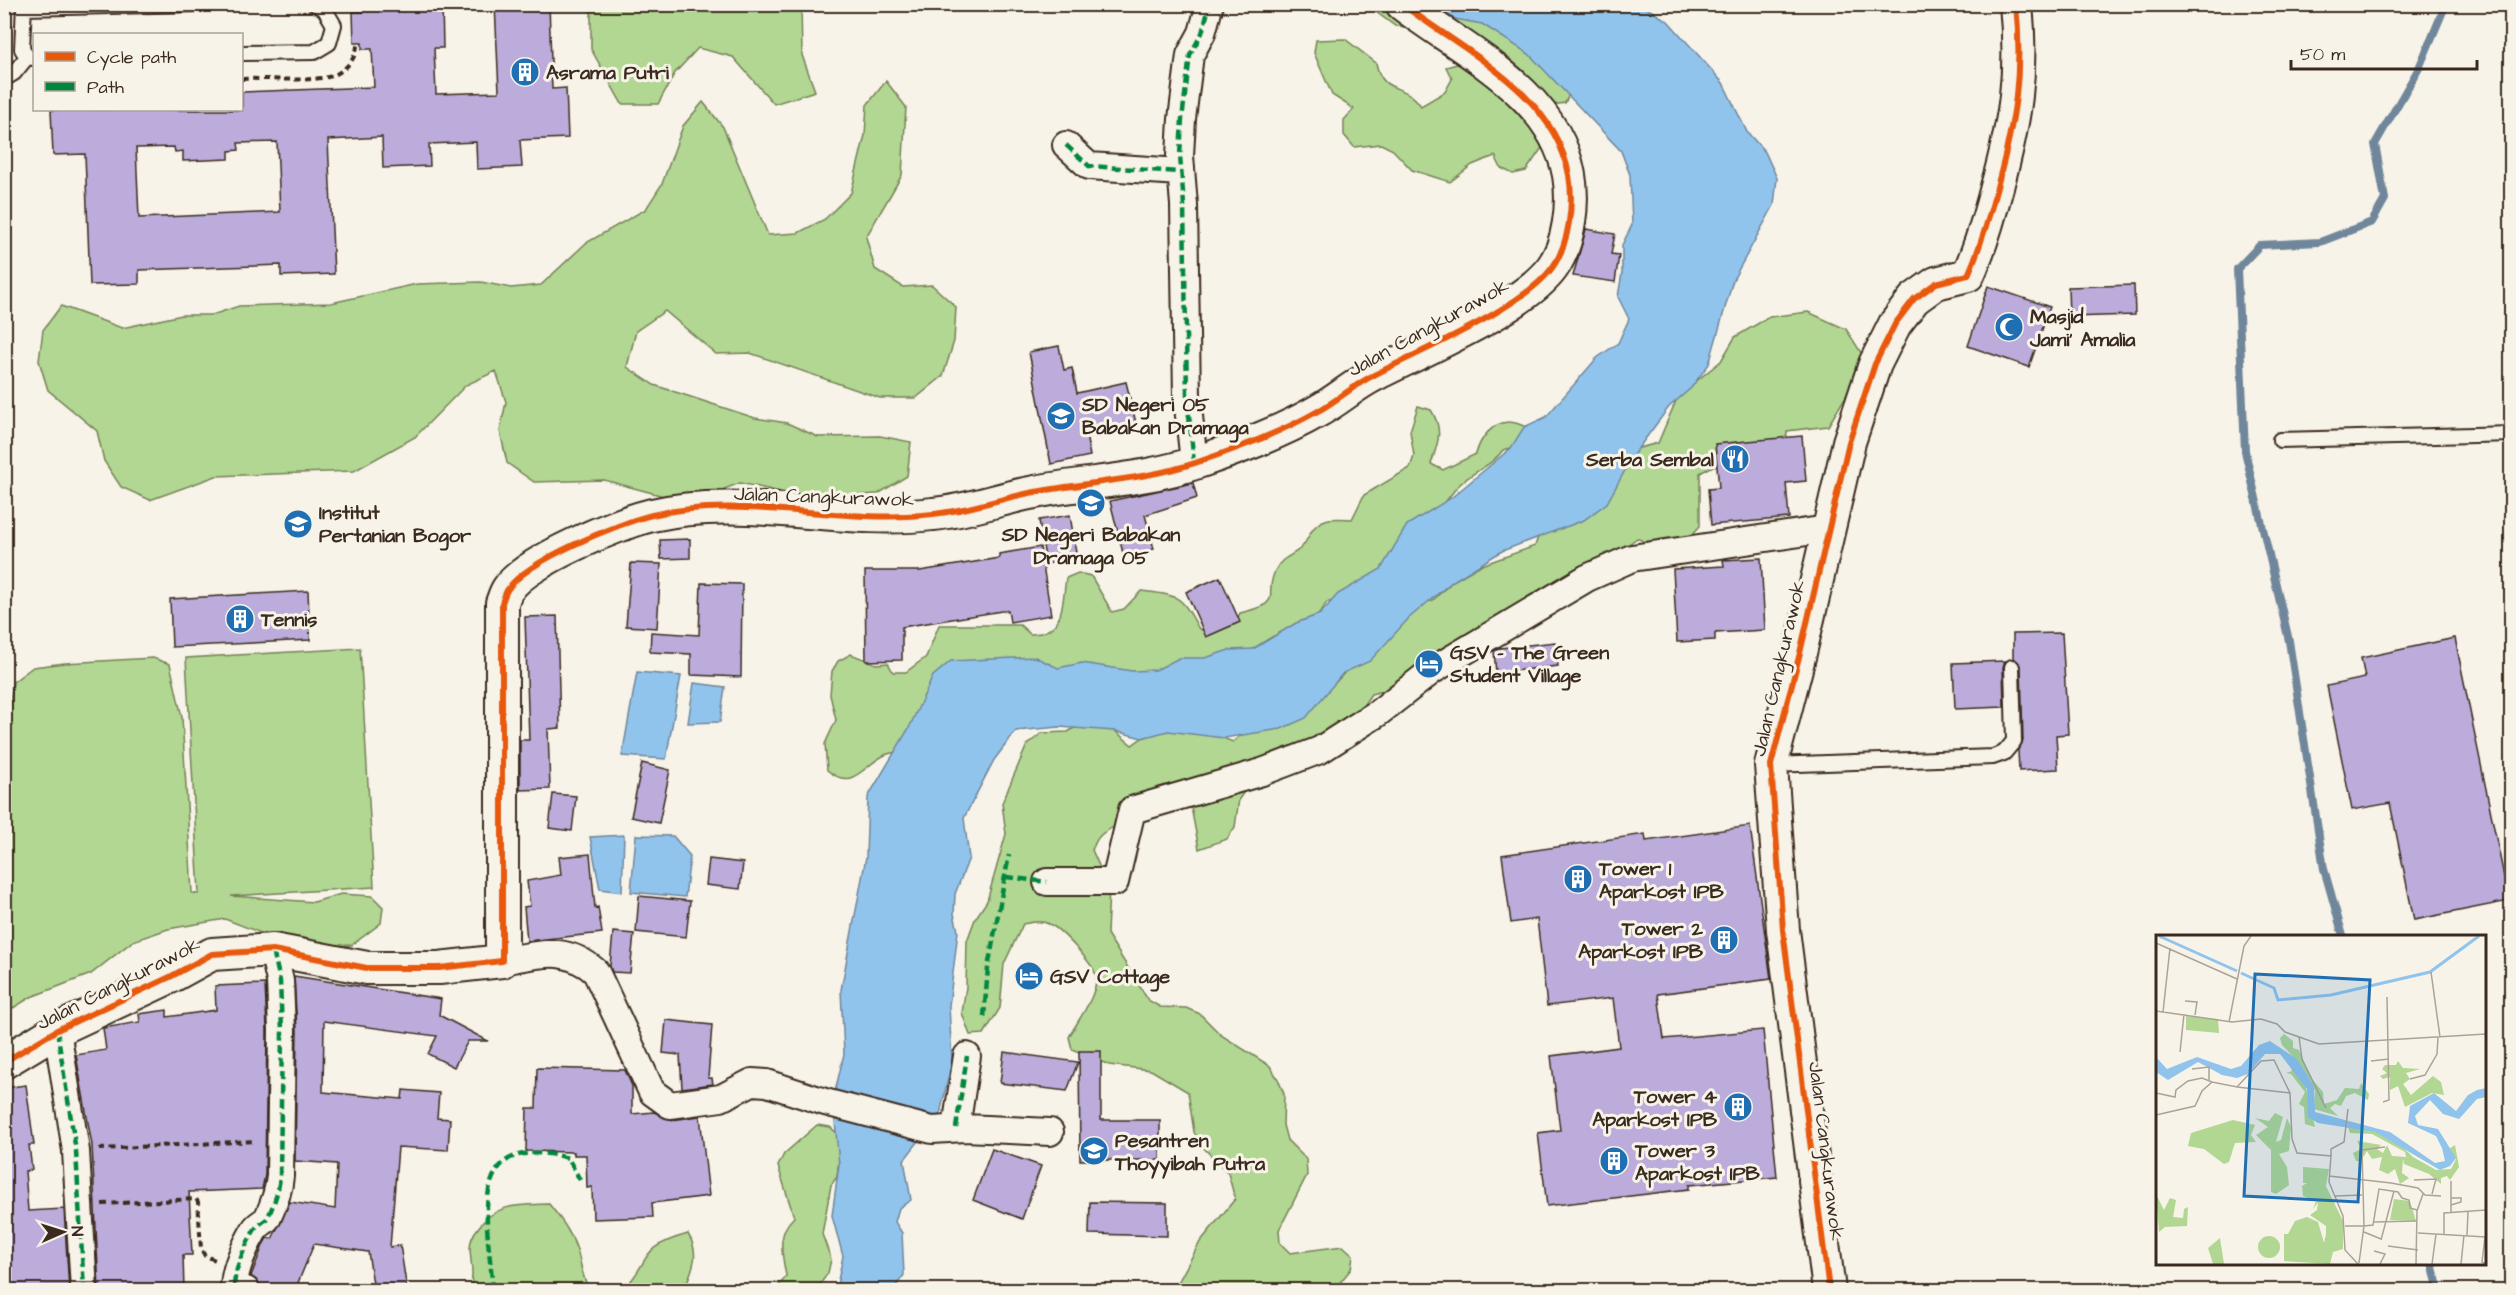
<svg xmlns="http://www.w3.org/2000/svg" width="2516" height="1295" font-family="'Architects Daughter',sans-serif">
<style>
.green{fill:#b1d792;stroke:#768058;stroke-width:1.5}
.water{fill:#91c4ed;stroke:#6f869a;stroke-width:1.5}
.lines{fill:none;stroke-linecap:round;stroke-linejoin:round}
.stream{stroke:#6f869a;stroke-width:8}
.building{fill:#bbacdc;stroke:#3b2a1e;stroke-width:1.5;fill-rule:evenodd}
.service-casing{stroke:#3b2a1e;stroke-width:18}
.minor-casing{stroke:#3b2a1e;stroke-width:30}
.tertiary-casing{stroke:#3b2a1e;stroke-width:36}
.path{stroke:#3b2a1e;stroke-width:4;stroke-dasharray:6 4.5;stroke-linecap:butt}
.service{stroke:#f7f3e8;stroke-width:14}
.minor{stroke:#f7f3e8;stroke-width:26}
.tertiary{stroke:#f7f3e8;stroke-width:32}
.quiet{stroke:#00873e;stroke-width:4.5;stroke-dasharray:9 4.5;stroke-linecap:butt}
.cycleway-casing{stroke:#f7f3e8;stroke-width:10}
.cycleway{stroke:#e8590c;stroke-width:6}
.labels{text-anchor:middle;stroke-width:6;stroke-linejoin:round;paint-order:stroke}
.poi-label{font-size:20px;font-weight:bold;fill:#3b2a1e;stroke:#f7f3e8;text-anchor:start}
.street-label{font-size:20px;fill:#3b2a1e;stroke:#f7f3e8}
.inset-river{fill:none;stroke:#91c4ed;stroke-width:3}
.inset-road{fill:none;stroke:#aca397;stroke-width:1.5}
.view{fill:#1f6fb2;fill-opacity:0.15;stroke:#1f6fb2;stroke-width:3}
.inset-edge{fill:none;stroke:#3b2a1e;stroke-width:3}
</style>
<rect width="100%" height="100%" fill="#f7f3e8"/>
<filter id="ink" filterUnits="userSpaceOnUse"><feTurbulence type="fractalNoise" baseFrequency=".0167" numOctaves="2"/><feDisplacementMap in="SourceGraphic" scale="12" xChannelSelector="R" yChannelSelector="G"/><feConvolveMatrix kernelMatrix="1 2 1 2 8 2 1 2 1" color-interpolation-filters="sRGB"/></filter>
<g filter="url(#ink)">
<path class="green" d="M591,5H801L802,55L815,91L774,104L733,57L698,48L675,73L658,104H622L591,49Z
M1371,5H1478L1570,92L1565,103L1552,105L1548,139L1526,171L1513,174L1501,168L1495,156L1472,165L1450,182L1412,170L1393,150L1381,144L1354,147L1344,135V120L1354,109L1332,95L1314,53L1316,40L1345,39L1376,63C1383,97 1405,81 1421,106L1445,92L1452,79L1446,67L1483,57L1420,28L1395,26L1372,9Z
M886,81L906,107L902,175L866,237L875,269L903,287L932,285L956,307L954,341L943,376L916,398H880L750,353L716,354L665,311L636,331L627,367L654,385L755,418L787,423L818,437L880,436L911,442L907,476L878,494L808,498L740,483L706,496L671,498L604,480L534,482L507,463L500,431L506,402L496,371L466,385L415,437L354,471L216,476L150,500L121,487L104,461L97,431L48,390L39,361L43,330L61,306L122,328L182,315H212L239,306L331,303L417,284L481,282L511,288L541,285L586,243L646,209L662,184L683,126L703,102L723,127L768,235L798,233L825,219L851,193L865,135L867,105Z
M1808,312L1846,329L1862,354L1852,386L1828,426L1787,431L1785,462L1713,466L1700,473V526L1690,537L1663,551L1637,538L1626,546L1559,579L1400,687L1371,694L1338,742L1248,786L1239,799L1235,827L1227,839L1199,849L1191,807C1173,806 1110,823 1099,837C1096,840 1094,846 1092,850L1109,888L1107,934L1148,1000L1160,1007L1186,1008L1200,1014L1221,1035L1270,1066L1278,1079L1284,1094L1283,1125L1287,1140L1306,1159L1307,1175L1279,1230L1280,1243L1290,1253L1343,1246L1353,1255L1351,1269L1334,1290H1174L1200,1242L1235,1199L1228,1173L1200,1144L1194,1132L1188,1092L1151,1070L1109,1065L1072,1049L1069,1037C1078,1020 1097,996 1096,977C1096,966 1061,930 1051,925C1042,920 1033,922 1023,924L1004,964L1000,1008L984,1034L970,1035L962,1013L966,987L967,941L975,919L987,901L1006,834L1002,803L1027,745L1042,733L1068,732L1079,725L1115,731L1132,745L1142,738L1187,724L1233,742L1253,724L1336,682L1408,604L1432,601L1453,581L1479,566L1535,546L1543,522L1624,452L1658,443L1678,396L1721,361L1735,337L1769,317Z
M1418,406L1431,410C1444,430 1438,443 1431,464L1443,470L1476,454C1480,439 1492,422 1509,422C1517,422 1526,427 1533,430L1511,448L1503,450C1491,467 1470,472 1457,487C1427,524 1379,604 1327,602C1310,632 1303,623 1278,634C1269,638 1261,644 1253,649L914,751C905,752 893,751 885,755C862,766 853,792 827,770L825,744L836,720L830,695L832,671L838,661L851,654L876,664L888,663L893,672H906L926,657L939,625H1020L1030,634C1065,634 1062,605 1066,578L1078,573L1091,576L1112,612L1124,609L1141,591C1180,596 1180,594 1199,629L1211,633L1235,624L1240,613C1288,601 1261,598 1276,569C1282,557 1292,556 1301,548C1305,544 1308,537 1311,532C1321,516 1334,518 1352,519L1364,495L1410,468L1414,456L1410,431Z
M360,648L374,887L231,896L314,902L341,894L372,896L383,907L381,923L352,945L297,947L225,919L168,929L133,941L91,974L31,997L5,1013L4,742L13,682L33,667L65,663L153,658L170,664L182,717L192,893L199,894L186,658Z
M817,1125L830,1127L841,1137L837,1177L831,1185L822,1234L831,1259L828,1273L816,1290H776L786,1276C782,1253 776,1234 794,1217L778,1166L784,1154Z
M549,1204C561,1219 571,1232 577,1250C582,1265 581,1277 590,1290H470C474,1273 471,1266 470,1249C470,1241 473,1234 478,1228C496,1203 520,1205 549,1204Z
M688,1234C701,1255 692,1269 684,1290H623C654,1258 635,1249 688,1234Z"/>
<path class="water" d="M1432,5H1642L1668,21L1723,83L1747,132L1765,152L1777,178L1774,205L1733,280L1709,364L1691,388L1669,407L1634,454L1607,503L1584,520L1502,551L1453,581L1409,618L1370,661L1343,673L1306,718L1281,729L1224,738L1168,731L1142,738L1115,731L1059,727L1016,731L994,760L964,818L969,858L955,894L954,914L958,931L949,1006L952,1061L940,1114L904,1160L911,1200L899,1208L895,1222L902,1233L904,1275L893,1290H836L843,1256L832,1216L839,1164L833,1100L844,1054L841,990L866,857L868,797L909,728L933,676L951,661L1035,657L1058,668L1082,663L1132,671L1156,670L1179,658H1205L1229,650L1253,649L1296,623L1320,614L1338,594L1381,569L1407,525L1451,498L1511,448L1524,427L1546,417L1597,358L1618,343L1629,319L1618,297L1622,273V245L1632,225L1630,175L1621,151L1529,54L1482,24L1455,19Z
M637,672L681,676L666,759L622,756Z
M694,683L725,687L720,722L688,723Z
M624,835L622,892L600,889L590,837Z
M636,835L673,836L690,856L685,897L631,892Z"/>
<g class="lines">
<path class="stream" d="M2343,936L2324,869L2289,641L2245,451L2237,269L2260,245L2320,242L2372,222L2385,199L2375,144L2419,68L2446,4
M2432,1264L2439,1290"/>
</g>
<path class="building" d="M362,4H442L443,48H434L436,94L499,92L495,4H549L552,89L566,88L568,138L520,140L522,167L477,169L476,142L429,144L430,166L383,168L382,137L328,140L334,274L281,276V265L139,270V284L90,285L85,154L53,155L51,110H242V92L374,87L372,49H362V43H354L353,12H363ZM277,142L280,212L139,218L136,148L174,147L175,152L183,151V161L229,159V151L239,150L238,143Z
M1586,229L1615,234L1611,254L1619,255L1615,282L1573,276Z
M2134,285L2135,315L2069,317L2068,287Z
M1988,286L2050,307L2029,367L1968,346Z
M1059,346L1064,370L1072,368L1077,393L1126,382L1136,423L1086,435L1090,456L1051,464L1029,352Z
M1802,436L1806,481L1786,483L1789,518L1711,525L1708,489L1719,488L1715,444Z
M1193,483L1197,498L1145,515L1154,549L1124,557L1110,501Z
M1070,515L1077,559L1046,564L1039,520Z
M690,539V558L661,559L660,540Z
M1040,547L1051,615L1010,622L1008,610L902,627V660L866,661L865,571H920L999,558V554Z
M1761,558L1765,630L1715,633V640L1677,642L1673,569L1724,566L1723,560Z
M631,563L661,564L657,628L626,626Z
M1220,577L1240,622L1206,637L1186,592Z
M701,583L742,584L741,677L691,675V654L650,652L651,632L699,635Z
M308,591L310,640L172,647L170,599Z
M557,616L560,728L548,729L550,789L520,790V740H529L525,617Z
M2062,633L2068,734L2056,735L2058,769L2019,771L2018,750L2023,741L2021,667L2013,658V634Z
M2455,638L2509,901L2414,920L2390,803L2352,810L2327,686L2365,678L2361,658Z
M1555,642L1558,666L1496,673L1494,651L1500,648Z
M2005,661L2003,667L2004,707L1955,709L1953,663Z
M642,763L670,770L659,823L631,817Z
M553,794L576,796L572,831L549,828Z
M1750,826L1771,979L1658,994L1664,1039L1763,1030L1777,1177L1689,1185V1189L1547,1206L1538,1133L1560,1130L1551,1056L1619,1047L1613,998L1547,1006L1537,919L1511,923L1502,855L1645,834L1646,841Z
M590,854L595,908L598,907L602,933L527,941L524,907L530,906L527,881L561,875L559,857Z
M709,859L743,863L740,889L706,885Z
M639,896L690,901L686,937L636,932Z
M613,932L634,934L630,973L612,972L610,966Z
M294,976L441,999L439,1015L488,1041H468L454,1067L428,1054L437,1036L324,1021L323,1092L402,1099L403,1090L439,1093L437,1118L450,1119L448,1150L398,1147L390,1247L400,1245L407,1290H374L368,1252L314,1244L295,1290H269L261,1287L251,1276L264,1243L267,1238L272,1239L290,1202L335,1209L337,1164L295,1161L297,1030Z
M265,984L267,1030L265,1175L262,1189L189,1192L192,1255H183L184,1290H99L92,1145L76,1055L106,1050L103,1028L140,1022L139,1014L167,1010V1017L216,1010L215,986Z
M666,1020L712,1025L708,1078H712L713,1084L682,1088L680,1055L663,1053Z
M1079,1051H1101V1120H1160V1160H1080Z
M1004,1052L1078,1062L1067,1091L1000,1083Z
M537,1068L625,1070L632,1086V1114L654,1112L672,1120L700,1116L709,1196L652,1203L653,1217L593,1219L592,1187L587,1188L586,1155H574V1152L526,1151L527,1108H536Z
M26,1085L34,1145H29L32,1170L25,1171L28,1211L64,1209L69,1290H4V1088Z
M992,1149L1041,1166L1022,1219L973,1200Z
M1090,1202L1167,1203V1236L1089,1234Z"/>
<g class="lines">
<g class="service-casing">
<path id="service" d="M24,4L22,49L27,57L34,58
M24,8L197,4
M242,53L314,52L329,43L334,25L324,8L315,4
M4,79L14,73L27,57
M2280,440L2512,434
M1771,765L1993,757L2004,753L2014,741L2012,667"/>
</g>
<g class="minor-casing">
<path id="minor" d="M1066,145L1089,166L1180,172
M1194,463L1187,397L1184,205L1180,156L1182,119L1190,55L1202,33L1210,4
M1047,882H1115L1132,810L1262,772L1320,750L1378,713L1433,670L1587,578L1632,558L1827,529
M502,961C539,955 565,944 596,972L652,1092L670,1105L721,1098L752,1082L767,1083L825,1102L932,1130L965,1128L1050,1132
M57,1030L76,1151L84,1290
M956,1128L967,1056
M246,1290L234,1286C235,1268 245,1246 255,1229C258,1224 265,1222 268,1217C274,1204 279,1190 280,1176L282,1030L280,981L273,950"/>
</g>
<g class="tertiary-casing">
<path id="tertiary" d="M4,1062L57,1030L170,977L212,954L273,950L367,968H439L502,961V603C504,598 505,593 508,589C526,561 619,523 652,515C744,494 841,525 933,514C968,511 1001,498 1035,492C1088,482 1144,480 1195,463C1236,449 1280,433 1318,411C1338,400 1354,385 1374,375C1420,351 1523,308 1552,268C1569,245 1574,204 1569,175C1554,92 1463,51 1402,4
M1829,1290L1783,930L1771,765L1800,653L1849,442L1875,364L1895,324L1914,299L1936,283L1968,275C1981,246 1989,218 1997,187C2015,121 2023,74 2016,4"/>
</g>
<path class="path" d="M356,4V12
M242,79C268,78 303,82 328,77C343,74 358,58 357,43
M99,1149L256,1141
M102,1204L196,1199L198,1202L201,1249L205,1256L215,1260"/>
<use href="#service" class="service"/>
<use href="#minor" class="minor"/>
<use href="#tertiary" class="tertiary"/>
<path class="quiet" d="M1066,145L1089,166L1180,172
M1194,463L1187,397L1184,205L1180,156L1182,119L1190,55L1202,33L1210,4
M1006,877L1047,882
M984,1017L988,968L1009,855
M57,1030L76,1151L84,1290
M956,1128L967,1056
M246,1290L234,1286C235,1268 245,1246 255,1229C258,1224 265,1222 268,1217C274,1204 279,1190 280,1176L282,1030L280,981L273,950
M493,1290C488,1225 463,1130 568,1158L580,1180"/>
<g class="cycleway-casing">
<path id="cycleway" d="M4,1062L57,1030L170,977L212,954L273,950L367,968H439L502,961V603C504,598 505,593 508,589C526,561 619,523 652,515C744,494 841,525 933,514C968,511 1001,498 1035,492C1088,482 1144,480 1195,463C1236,449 1280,433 1318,411C1338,400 1354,385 1374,375C1420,351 1523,308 1552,268C1569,245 1574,204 1569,175C1554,92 1463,51 1402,4
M1829,1290L1783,930L1771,765L1800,653L1849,442L1875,364L1895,324L1914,299L1936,283L1968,275C1981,246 1989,218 1997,187C2015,121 2023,74 2016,4"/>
</g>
<use href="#cycleway" class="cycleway"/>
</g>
</g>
<defs>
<g id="building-disc" transform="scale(1.5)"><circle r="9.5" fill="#1f6fb2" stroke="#f7f3e8"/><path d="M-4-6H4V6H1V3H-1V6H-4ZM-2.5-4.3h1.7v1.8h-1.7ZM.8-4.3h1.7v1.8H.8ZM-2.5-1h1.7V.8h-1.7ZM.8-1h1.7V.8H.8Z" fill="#fff"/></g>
<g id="mosque-disc" transform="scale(1.5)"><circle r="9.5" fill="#1f6fb2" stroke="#f7f3e8"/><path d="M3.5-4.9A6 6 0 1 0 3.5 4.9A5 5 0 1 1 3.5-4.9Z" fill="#fff"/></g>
<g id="school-disc" transform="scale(1.5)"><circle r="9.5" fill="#1f6fb2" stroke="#f7f3e8"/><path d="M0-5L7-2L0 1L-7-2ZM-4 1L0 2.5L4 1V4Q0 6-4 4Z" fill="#fff"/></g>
<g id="restaurant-disc" transform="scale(1.5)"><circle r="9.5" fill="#1f6fb2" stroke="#f7f3e8"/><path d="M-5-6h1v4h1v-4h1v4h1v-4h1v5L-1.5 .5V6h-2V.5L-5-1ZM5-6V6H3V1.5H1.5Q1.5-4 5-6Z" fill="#fff"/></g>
<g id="university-disc" transform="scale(1.5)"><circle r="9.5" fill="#1f6fb2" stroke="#f7f3e8"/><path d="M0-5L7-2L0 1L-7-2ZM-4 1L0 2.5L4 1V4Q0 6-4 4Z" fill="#fff"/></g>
<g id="hotel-disc" transform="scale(1.5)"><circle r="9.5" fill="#1f6fb2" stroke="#f7f3e8"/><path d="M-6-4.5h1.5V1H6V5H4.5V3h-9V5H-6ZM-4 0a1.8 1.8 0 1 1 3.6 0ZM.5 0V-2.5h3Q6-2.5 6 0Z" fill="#fff"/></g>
</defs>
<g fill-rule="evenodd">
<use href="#building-disc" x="525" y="72"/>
<use href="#mosque-disc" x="2009" y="327"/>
<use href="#school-disc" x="1061" y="416"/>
<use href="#restaurant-disc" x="1735" y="459"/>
<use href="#school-disc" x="1091" y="503"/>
<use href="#university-disc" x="298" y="524"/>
<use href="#building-disc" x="240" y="619"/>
<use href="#hotel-disc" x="1429" y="664"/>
<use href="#building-disc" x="1578" y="879"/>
<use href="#building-disc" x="1724" y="940"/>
<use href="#hotel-disc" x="1029" y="976"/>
<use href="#building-disc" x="1738" y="1107"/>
<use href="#school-disc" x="1094" y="1151"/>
<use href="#building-disc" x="1614" y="1161"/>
</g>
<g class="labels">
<g class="poi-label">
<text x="546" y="79">Asrama Putri</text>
<text x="2030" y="323">Masjid<tspan x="2030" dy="23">Jami' Amalia</tspan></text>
<text x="1082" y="411">SD Negeri 05<tspan x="1082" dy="23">Babakan Dramaga</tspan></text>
<text x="1714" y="466" text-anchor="end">Serba Sembal</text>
<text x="319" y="519">Institut<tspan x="319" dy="23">Pertanian Bogor</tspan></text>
<text x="1091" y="541" text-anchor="middle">SD Negeri Babakan<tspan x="1091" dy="23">Dramaga 05</tspan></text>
<text x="261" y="626">Tennis</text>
<text x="1450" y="659">GSV - The Green<tspan x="1450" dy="23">Student Village</tspan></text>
<text x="1599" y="875">Tower 1<tspan x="1599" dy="23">Aparkost IPB</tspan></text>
<text x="1703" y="935" text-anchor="end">Tower 2<tspan x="1703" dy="23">Aparkost IPB</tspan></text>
<text x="1050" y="983">GSV Cottage</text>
<text x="1717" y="1103" text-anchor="end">Tower 4<tspan x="1717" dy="23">Aparkost IPB</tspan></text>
<text x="1115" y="1147">Pesantren<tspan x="1115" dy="23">Thoyyibah Putra</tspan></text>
<text x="1635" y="1157">Tower 3<tspan x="1635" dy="23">Aparkost IPB</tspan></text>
</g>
<g class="street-label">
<text transform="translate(1428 327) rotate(-29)" y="7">Jalan Cangkurawok</text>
<text transform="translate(824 496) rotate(2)" y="7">Jalan Cangkurawok</text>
<text transform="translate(1778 668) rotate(-77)" y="7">Jalan Cangkurawok</text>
<text transform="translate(118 983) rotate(-27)" y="7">Jalan Cangkurawok</text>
<text transform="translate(1827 1151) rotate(83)" y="7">Jalan Cangkurawok</text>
</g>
</g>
<g transform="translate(2156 935)">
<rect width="330" height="330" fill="#f7f3e8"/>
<path d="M30,81L62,84L63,98L30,95ZM128,99L137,106V113L143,115L155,143L167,157L168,169L181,165L189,153L203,154L205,148L213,159L212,165L199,158L190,161L185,171L179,169L174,173L182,181L158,174L159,156L143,128L126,110L124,103ZM242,126L247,133L264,134L250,138L254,144L247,149L255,160L277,141L285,147L288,160L276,158L249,172L242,151L234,155V142L227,144L224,141L231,138L226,134L229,130H240ZM133,128L149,149L159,192L149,189L148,172L143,169L149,157L135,139L130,138L136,136ZM119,178L127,182L120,207L125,205L131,183L135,192L133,216L123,219L131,232L133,250L120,259L115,257V215L100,200L112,192L99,183L113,186ZM77,185L99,190L95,200L100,207L79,208L73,227L68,229L48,214L32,211L35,198ZM192,192L220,196L239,205L257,222L280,235L295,234L300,224L293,214L299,210L303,232L294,245L291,241L285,243V249L273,239L248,229L247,224L246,238L253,243L244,249L239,234L232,239L223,235L226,222L216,224L211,216L205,226H200L197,218L205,214L201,206L225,210L221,214L227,218L231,210L236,221L250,222L249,217L216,199L194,198ZM147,232L173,234L170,251L187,286V314L177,317L174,329L128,326V299H132L139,286L151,282L162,287L168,308L170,299V291L154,280L161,275L162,267L157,274L160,266L147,261L146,251L151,248H147ZM0,259L8,275L14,263L20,265L17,282L27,283L28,274L32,272L31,291L9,292L3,297ZM238,264L254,266L260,286L234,285ZM102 312a11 11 0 1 1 22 0a11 11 0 1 1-22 0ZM64,303L68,329H57L52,313Z" fill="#b1d792"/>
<path d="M114,106L141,124L158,152L159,177L234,197L279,228L289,226L286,213L280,201L252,188L254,171L278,158L300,176L312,160L321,155L330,153V162L321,164L303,184L287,179L274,165L259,181L262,190L282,194L300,223L294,231L284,235L219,197L162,188L152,182L151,154L124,119H109L92,139L81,143L66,140L42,127L12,145L0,137V122L11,134L41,122L75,134L85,131L103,110Z" fill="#91c4ed"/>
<path class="inset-river" d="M3,1L81,36M85,38L118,53L122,65L175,60L274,37L323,1"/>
<path class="inset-road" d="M0,8L81,44M275,37L284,102M29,66L41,67L39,80M0,76L76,87L105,84L121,89L129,97L163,109L330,99M7,77L14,13M73,87L88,11L95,1M143,102L146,124L170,173M24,117L28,79M215,126L233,124M36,134L53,132V146M254,144L269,140L281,119L282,102M81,152L134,158M0,158L19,162L20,155L32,146L46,143L56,147M227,167L233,165L231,62M0,180L39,171L46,156L56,147L81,152L105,126L118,125L134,158L136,204L141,218L175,221L173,247L187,281L189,315L202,329M175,221V214L188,207L192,174M173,241L235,248L262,253L269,260L285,261M258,245L280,244L276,259M179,261L206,260M295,270L305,267V263H295M295,277V246M218,287L260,286M189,291H208M208,291L217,290L223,254L242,257L246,263L253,265L254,273L261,275M208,297L225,304M262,298L330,302M288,299V278L330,275M311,300L312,277M329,302L326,327L330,329M225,305L238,256M232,311L262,315M218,316L229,319L224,329M203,328L208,291L206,215L229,212M260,329L261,276L267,259M276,329L280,299M305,329L308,300"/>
<path class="view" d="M99,39L214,45L202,267L88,261Z"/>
<rect width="330" height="330" class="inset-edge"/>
</g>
<rect width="2516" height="1295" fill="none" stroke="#f7f3e8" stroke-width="24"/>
<rect x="12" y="12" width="2492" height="1271" fill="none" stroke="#3b2a1e" stroke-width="2" filter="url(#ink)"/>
<rect x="33" y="33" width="210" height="78" fill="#f7f3e8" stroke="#aca397" stroke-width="1.5"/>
<rect x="45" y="52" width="30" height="9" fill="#e8590c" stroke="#aca397" stroke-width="1.5"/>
<text x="87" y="63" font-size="18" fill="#3b2a1e">Cycle path</text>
<rect x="45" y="82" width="30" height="9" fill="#00873e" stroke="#aca397" stroke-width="1.5"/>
<text x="87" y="93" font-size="18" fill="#3b2a1e">Path</text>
<g transform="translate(63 1232) rotate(87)" stroke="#f7f3e8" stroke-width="4.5" paint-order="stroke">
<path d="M0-4.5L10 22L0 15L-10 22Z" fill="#3b2a1e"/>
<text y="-9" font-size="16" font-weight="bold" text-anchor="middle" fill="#3b2a1e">N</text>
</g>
<path d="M2291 60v9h186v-9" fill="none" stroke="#3b2a1e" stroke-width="3"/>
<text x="2300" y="60" font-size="18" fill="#3b2a1e" stroke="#f7f3e8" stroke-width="4.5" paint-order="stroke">50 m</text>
</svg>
